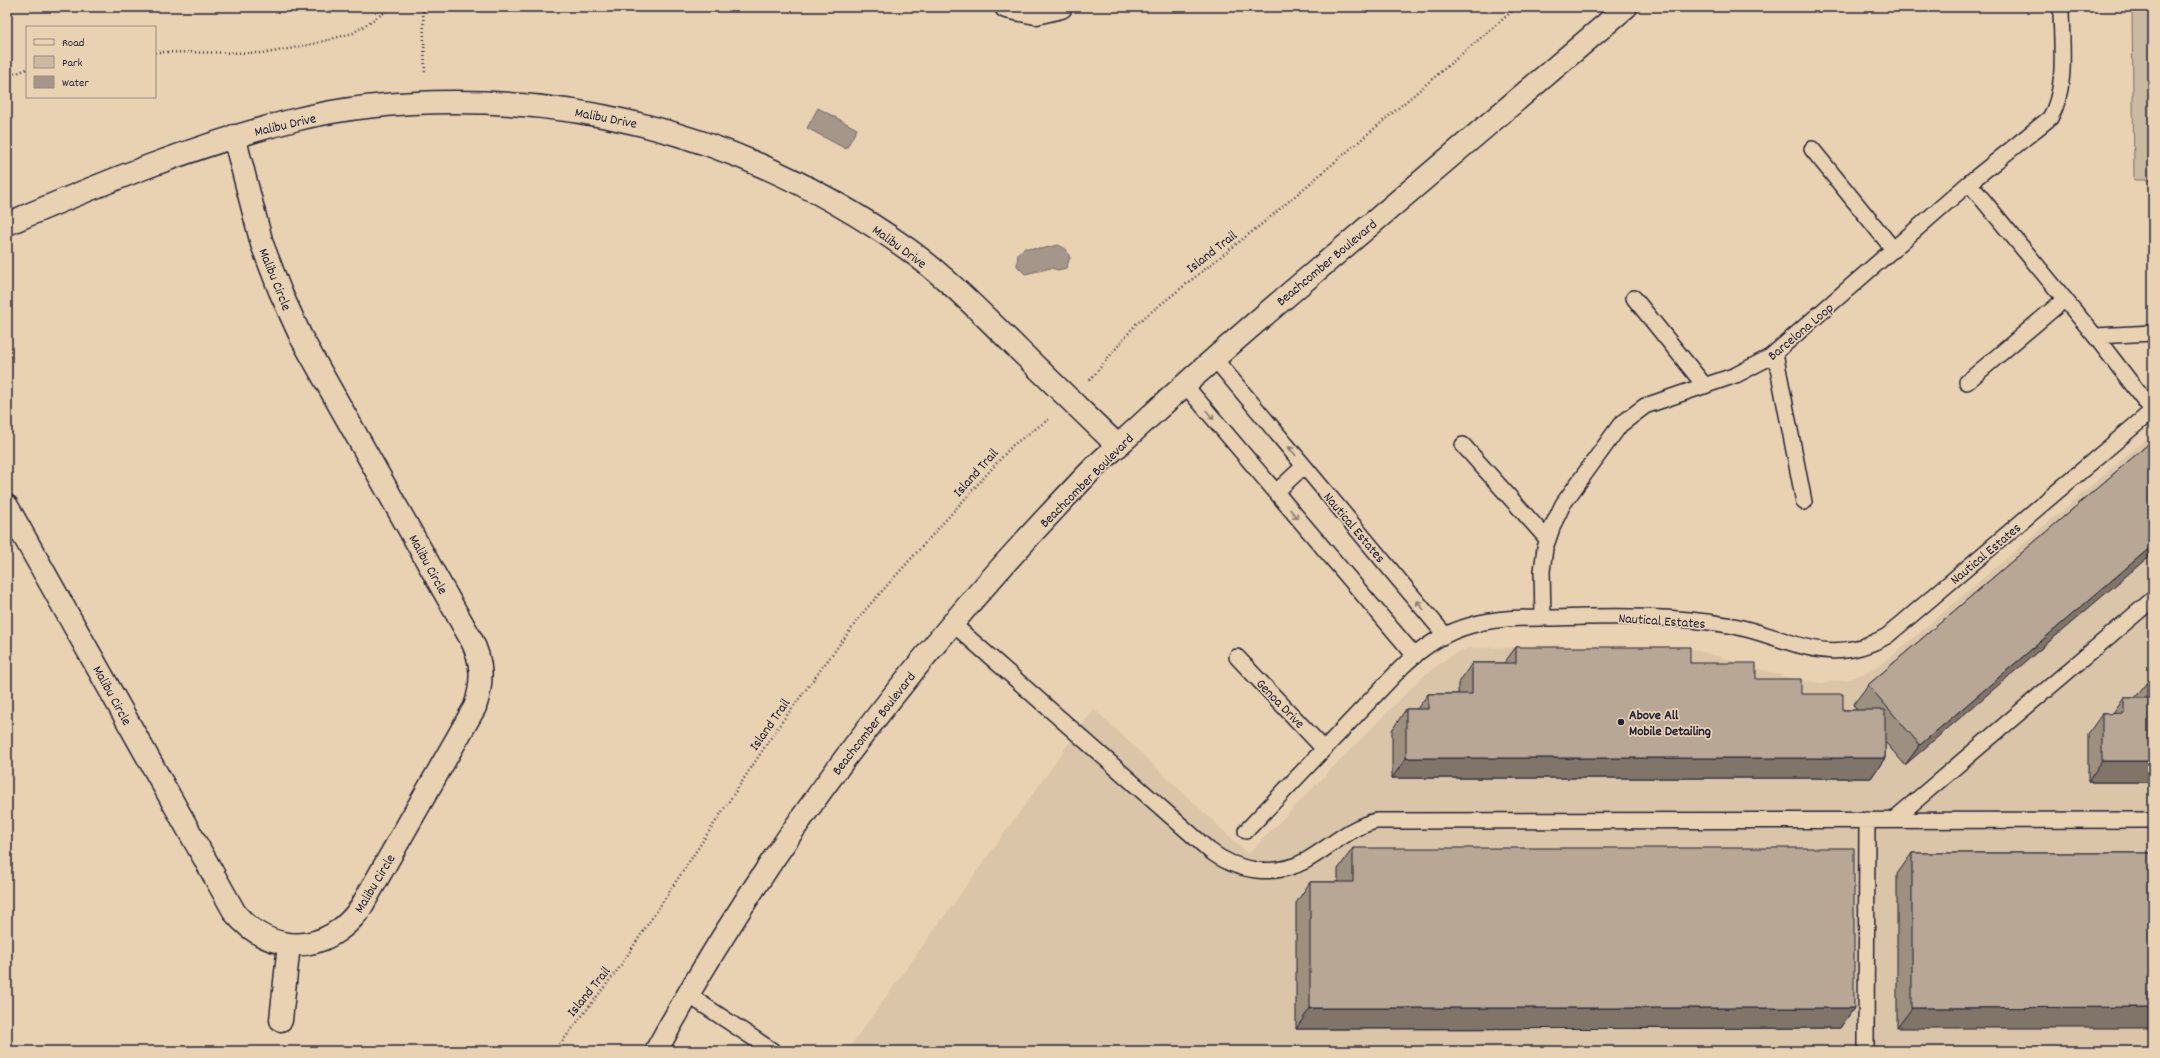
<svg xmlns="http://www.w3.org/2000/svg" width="2160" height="1058" font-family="Dekko,sans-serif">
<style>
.built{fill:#dac5a9}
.green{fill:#ccb9a1;stroke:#776e6e}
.water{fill:#a59689;stroke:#71686a}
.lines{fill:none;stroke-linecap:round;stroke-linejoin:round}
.lane-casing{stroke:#22223b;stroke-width:18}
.street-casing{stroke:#22223b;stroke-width:25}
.secondary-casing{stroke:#22223b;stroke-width:25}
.path{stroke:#22223b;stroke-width:2.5;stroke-dasharray:1 3;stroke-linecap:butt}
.lane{stroke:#e9d2b2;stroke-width:15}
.street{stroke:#e9d2b2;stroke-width:22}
.secondary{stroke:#e9d2b2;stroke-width:22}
.wall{fill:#9d907f;stroke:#22223b}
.shaded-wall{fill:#807568;stroke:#22223b}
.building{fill:#b7a794;stroke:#22223b}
.oneway{stroke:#867a76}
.poi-dot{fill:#22223b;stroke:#e9d2b2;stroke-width:1.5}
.labels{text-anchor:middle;stroke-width:3.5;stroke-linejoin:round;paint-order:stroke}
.street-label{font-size:14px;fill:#22223b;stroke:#e9d2b2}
.poi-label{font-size:14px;font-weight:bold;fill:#22223b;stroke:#e9d2b2;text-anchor:start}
</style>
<rect width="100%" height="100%" fill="#e9d2b2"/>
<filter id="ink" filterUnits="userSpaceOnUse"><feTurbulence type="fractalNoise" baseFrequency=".025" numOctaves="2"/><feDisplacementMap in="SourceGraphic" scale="8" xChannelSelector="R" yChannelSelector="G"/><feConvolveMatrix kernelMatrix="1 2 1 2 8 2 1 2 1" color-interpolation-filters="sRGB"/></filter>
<g filter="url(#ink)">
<path class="built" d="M2153,433V1051H847L1094,709L1248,854L1422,677L1449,657L1468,648L1591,646L1693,649L1789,678L1821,683L1846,680L1870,671L1891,657Z"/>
<path class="green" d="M2132,7H2153V180H2134Z"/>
<path class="water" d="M818,108L857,129L846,149L807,128Z
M1058,245L1066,249L1070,258L1066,268L1058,270L1051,268L1025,274L1017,266L1018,253L1025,248L1041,249Z"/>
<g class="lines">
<g class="lane-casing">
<path id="lane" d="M1812,149L1894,250
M1969,183L2050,118C2068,88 2061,41 2061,7
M1634,298L1705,386
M2095,336L2153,333
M1775,353L1804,502
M1214,358L1445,635
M1967,382L2065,299
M1185,385L1415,656
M1463,445L1548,540
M1276,492L1304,466
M1543,618L1542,571L1545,548L1553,525L1563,504L1620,425L1645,406L1736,375L1770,357L1969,183L2095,336L2152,410
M953,624L1209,850C1237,872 1275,878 1307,860C1330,847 1350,827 1376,821L2153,820
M1237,657L1324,749
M1893,820L2153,599
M1246,831L1401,668C1421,648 1445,632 1472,625C1499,617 1526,618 1553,618C1613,616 1675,615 1734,626C1791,638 1828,669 1887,636L2153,410
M687,994L773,1051
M1866,1051L1867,820"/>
</g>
<g class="street-casing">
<path id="street" d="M1006,7L1036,13L1061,7
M7,224C100,184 195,145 294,120C346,107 401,102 455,102C622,102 773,153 909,250C946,277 978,310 1011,342C1046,377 1082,411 1118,446
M7,506L235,913C271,956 326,955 360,909L475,707C483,682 483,662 471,639L301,337L280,291L262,244L234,136
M281,1020L289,944"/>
</g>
<g class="secondary-casing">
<path id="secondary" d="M656,1051C770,843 917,652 1082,480C1101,459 1124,441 1145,421C1196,374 1249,328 1302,283C1410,191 1518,99 1626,7"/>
</g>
<path class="path" d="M423,7L425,74
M155,52L267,53L313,44L353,33L393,7
M7,77L27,69
M1090,380L1136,324L1268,219L1517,7
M555,1051L619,968L778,727L866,609L1013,445L1049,419"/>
<use href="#lane" class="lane"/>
<use href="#street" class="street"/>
<use href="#secondary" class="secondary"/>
</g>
<path class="wall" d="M2153,440L1905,765L1885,742V758L1871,778H1392V730L1406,709H1417L1428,694H1458V684L1472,663H1504L1516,647L1690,663L1756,679L1801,694L1843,710H1857L1853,705L1868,685Z
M2147,682H2153V782H2088V734L2102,714H2113L2124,698H2135Z
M1353,848L1854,1008L1840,1028L1296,1029V903L1310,882H1338V869Z
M1912,853H2153L1897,1028V874Z"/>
<path class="shaded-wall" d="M2153,545V553L1905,765L1920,745Z
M1406,758H1885L1871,778H1392Z
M2102,761H2153V782H2088Z
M2153,1007V1028H1897L1912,1008Z
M1310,1008H1854L1840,1028L1296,1029Z"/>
<path class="building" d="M2153,440V545L1920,745L1868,685Z
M1516,647H1690V663H1756V679H1801V694H1843V710H1885V758H1406V709H1428V694H1472V663H1516Z
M2147,682H2153V761H2102V714L2124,713V698H2147Z
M1353,848H1854V1008H1310V882H1353Z
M1912,853H2153V1007L1912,1008Z"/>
<defs><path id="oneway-shaft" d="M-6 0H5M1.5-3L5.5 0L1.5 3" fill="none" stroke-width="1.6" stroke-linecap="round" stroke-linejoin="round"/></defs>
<g class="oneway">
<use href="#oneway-shaft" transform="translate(1210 415) rotate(50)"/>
<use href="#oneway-shaft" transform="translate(1292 451) rotate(-130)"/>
<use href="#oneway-shaft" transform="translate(1294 514) rotate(50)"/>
<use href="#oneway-shaft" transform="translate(1420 605) rotate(-130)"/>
</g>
</g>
<circle class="poi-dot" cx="1621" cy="722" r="4"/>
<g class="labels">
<g class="street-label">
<text transform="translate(606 117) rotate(11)" y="5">Malibu Drive</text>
<text transform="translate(285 124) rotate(-13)" y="5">Malibu Drive</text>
<text transform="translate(900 246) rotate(36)" y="5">Malibu Drive</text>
<text transform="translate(1211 251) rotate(-38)" y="5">Island Trail</text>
<text transform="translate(1326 262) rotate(-40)" y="5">Beachcomber Boulevard</text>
<text transform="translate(276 279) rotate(68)" y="5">Malibu Circle</text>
<text transform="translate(1800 331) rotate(-40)" y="5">Barcelona Loop</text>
<text transform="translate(975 472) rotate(-48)" y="5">Island Trail</text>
<text transform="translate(1086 480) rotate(-45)" y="5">Beachcomber Boulevard</text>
<text transform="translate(1355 527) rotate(50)" y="5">Nautical Estates</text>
<text transform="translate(1985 553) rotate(-40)" y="5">Nautical Estates</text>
<text transform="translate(429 564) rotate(61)" y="5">Malibu Circle</text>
<text transform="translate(1662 620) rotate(4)" y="5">Nautical Estates</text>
<text transform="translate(113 695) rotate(61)" y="5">Malibu Circle</text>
<text transform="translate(1281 703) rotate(46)" y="5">Genoa Drive</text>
<text transform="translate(873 723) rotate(-52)" y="5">Beachcomber Boulevard</text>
<text transform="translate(769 724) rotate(-55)" y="5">Island Trail</text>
<text transform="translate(374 883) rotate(-59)" y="5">Malibu Circle</text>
<text transform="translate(588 991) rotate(-51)" y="5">Island Trail</text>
</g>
<g class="poi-label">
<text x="1629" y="719">Above All<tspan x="1629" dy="16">Mobile Detailing</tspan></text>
</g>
</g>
<rect width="2160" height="1058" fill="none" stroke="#e9d2b2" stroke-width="24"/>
<rect x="12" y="12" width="2136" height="1034" fill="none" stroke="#22223b" stroke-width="1.5" filter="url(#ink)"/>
<rect x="26" y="26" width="130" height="72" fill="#e9d2b2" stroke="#998c82"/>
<rect x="34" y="39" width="20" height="6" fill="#e9d2b2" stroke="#998c82"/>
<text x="62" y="46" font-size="12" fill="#22223b">Road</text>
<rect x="34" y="56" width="20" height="12" fill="#ccb9a1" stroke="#998c82"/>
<text x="62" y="66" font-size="12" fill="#22223b">Park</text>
<rect x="34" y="76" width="20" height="12" fill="#a59689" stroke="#998c82"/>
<text x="62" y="86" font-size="12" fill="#22223b">Water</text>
</svg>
